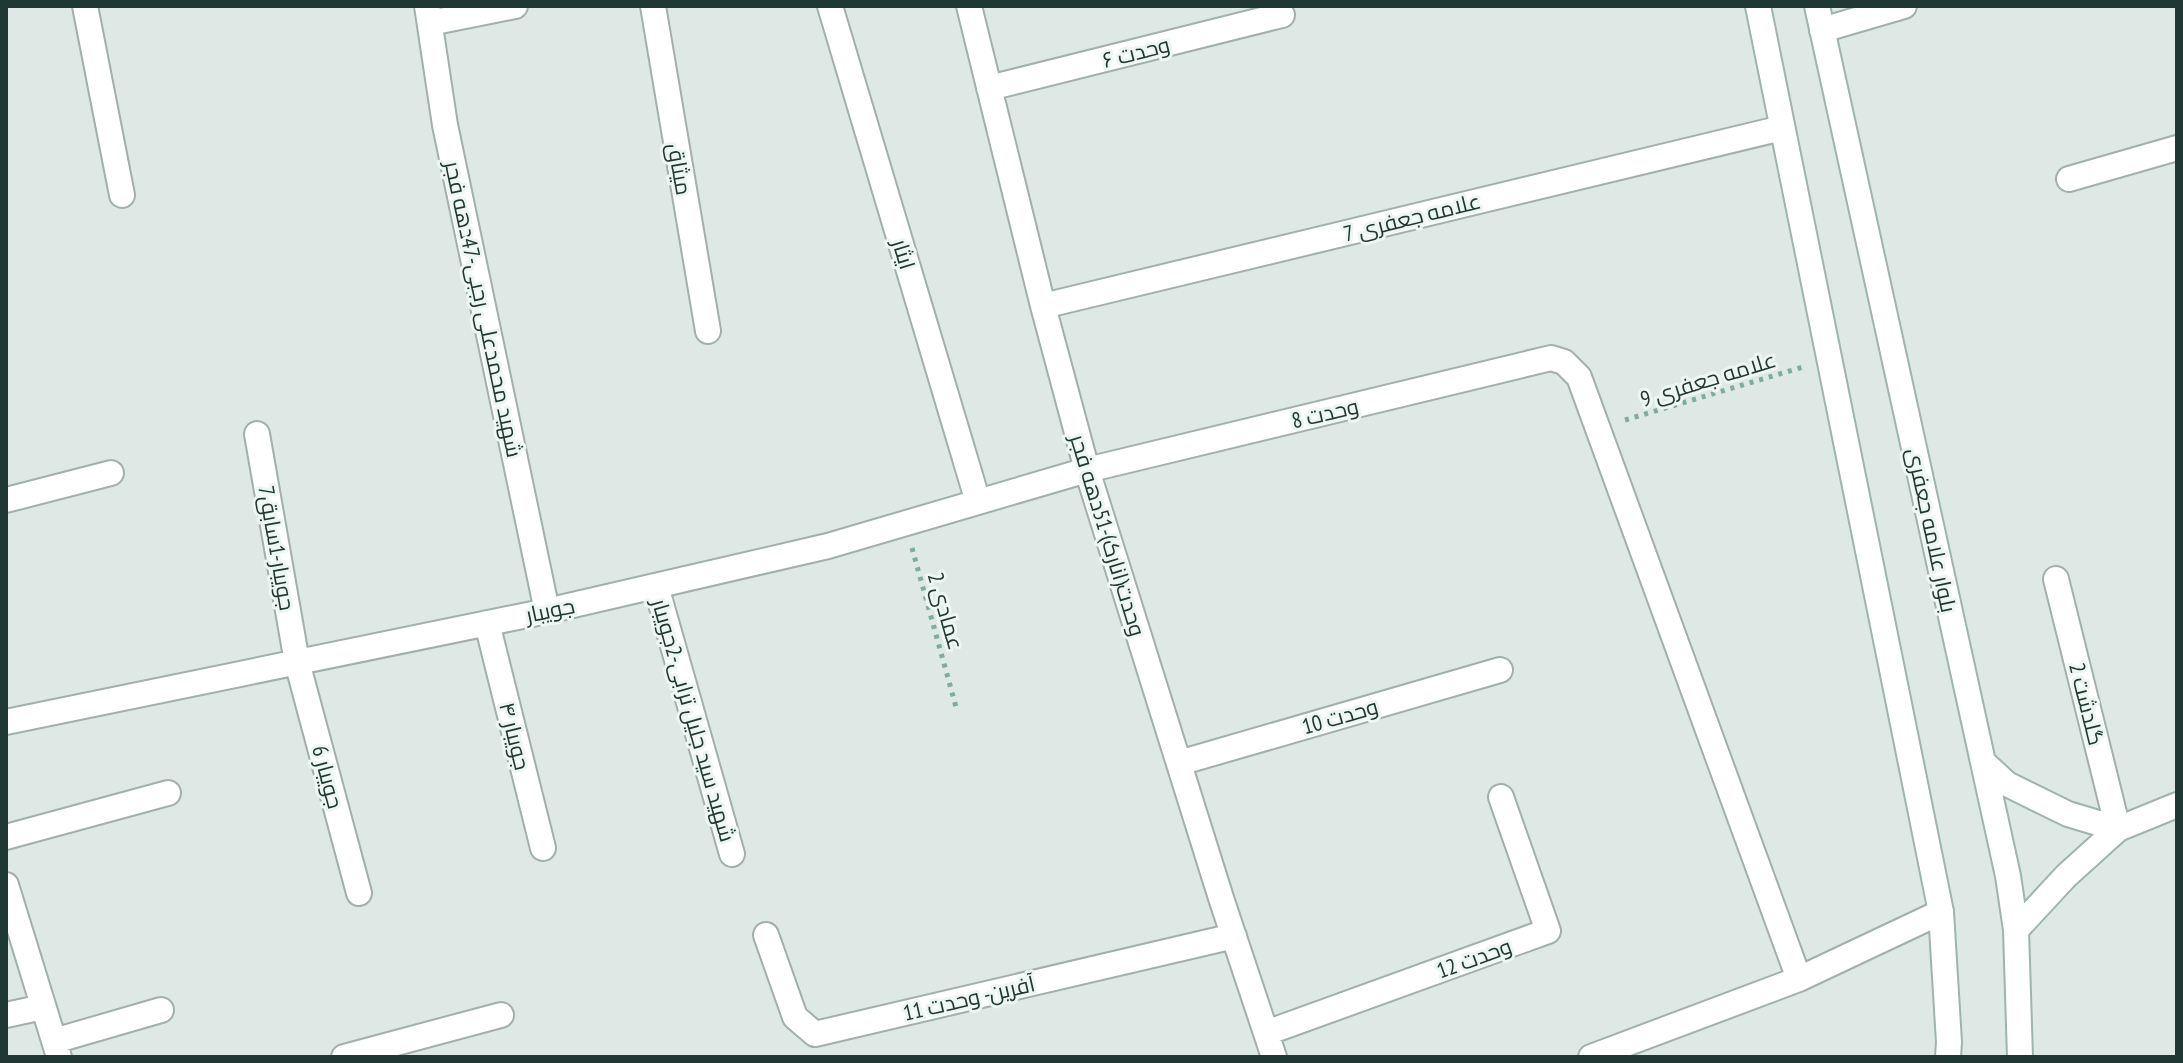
<svg xmlns="http://www.w3.org/2000/svg" width="2183" height="1063" font-family="'PT Sans Narrow',Cairo,sans-serif">
<style>
.lines{fill:none;stroke-linecap:round;stroke-linejoin:round}
.street-casing{stroke:#a1b0ac;stroke-width:28}
.secondary-casing{stroke:#9eb4ae;stroke-width:28}
.path{stroke:#7faba1;stroke-width:5;stroke-dasharray:4 6;stroke-linecap:butt}
.street{stroke:#fff;stroke-width:24}
.secondary{stroke:#fff;stroke-width:24}
.labels{text-anchor:middle;stroke-width:6;stroke-linejoin:round;paint-order:stroke}
.street-label{font-size:22px;fill:#203833;stroke:#eef6f2}
</style>
<rect width="100%" height="100%" fill="#dee9e5"/>
<g class="lines">
<g class="street-casing">
<path id="street" d="M85,6L122,195
M427,6L445,125L547,611
M653,6L708,331
M830,6L978,502
M969,6L1043,306L1087,470L1221,898L1274,1057
M430,23L515,6
M1822,30L1904,6
M989,88L1282,15
M2069,179L2177,148
M1043,306L1782,128
M257,434L297,662L359,893
M6,500L111,473
M2056,579L2118,829
M656,586L732,854
M487,623L543,848
M6,722L547,611L828,546L1087,470L1551,358L1564,362L1579,377L1799,979
M1179,763L1500,670
M6,837L168,793
M6,885L59,1057
M766,935L795,1017L815,1034L1234,936
M6,1015L43,1007
M1266,1033L1548,931L1501,797
M54,1041L161,1010
M344,1057L501,1015
M1591,1057L1799,979L1941,912"/>
</g>
<g class="secondary-casing">
<path id="secondary" d="M1758,6L1941,912L1949,1042L1948,1057
M1817,6L2008,876L2016,930L2020,1057
M1983,762L2007,784L2068,814L2118,829
M2016,930L2066,876L2118,829L2177,805"/>
</g>
<path class="path" d="M1625,420L1803,367
M912,548L956,707"/>
<use href="#street" class="street"/>
<use href="#secondary" class="secondary"/>
</g>
<g class="labels">
<g class="street-label">
<text transform="translate(1136 52) rotate(-14)" y="8">وحدت ۶</text>
<text transform="translate(680 169) rotate(80)" y="8">میثاق</text>
<text transform="translate(1412 217) rotate(-14)" y="8">علامه جعفری 7</text>
<text transform="translate(904 254) rotate(73)" y="8">ایثار</text>
<text transform="translate(484 309) rotate(78)" y="8">شهید محمدعلی رجبی-47دهه فجر</text>
<text transform="translate(1708 379) rotate(-17)" y="8">علامه جعفری 9</text>
<text transform="translate(1325 413) rotate(-13)" y="8">وحدت 8</text>
<text transform="translate(1932 530) rotate(78)" y="8">بلوار علامه جعفری</text>
<text transform="translate(1108 535) rotate(73)" y="8">وحدت(انارک)-51دهه فجر</text>
<text transform="translate(277 548) rotate(80)" y="8">7جویبار-1سابق</text>
<text transform="translate(550 610) rotate(-12)" y="8">جویبار</text>
<text transform="translate(946 611) rotate(74)" y="8">عمادی 2</text>
<text transform="translate(2087 704) rotate(76)" y="8">گلدشت 2</text>
<text transform="translate(1340 716) rotate(-16)" y="8">وحدت 10</text>
<text transform="translate(694 720) rotate(74)" y="8">شهید سید جلیل ترابی-2جویبار</text>
<text transform="translate(515 736) rotate(76)" y="8">جویبار ۴</text>
<text transform="translate(328 777) rotate(75)" y="8">جویبار 6</text>
<text transform="translate(1474 958) rotate(-20)" y="8">وحدت 12</text>
<text transform="translate(969 998) rotate(-13)" y="8">آفرین- وحدت 11</text>
</g>
</g>
<rect width="2183" height="1063" fill="none" stroke="#203833" stroke-width="16"/>
</svg>
